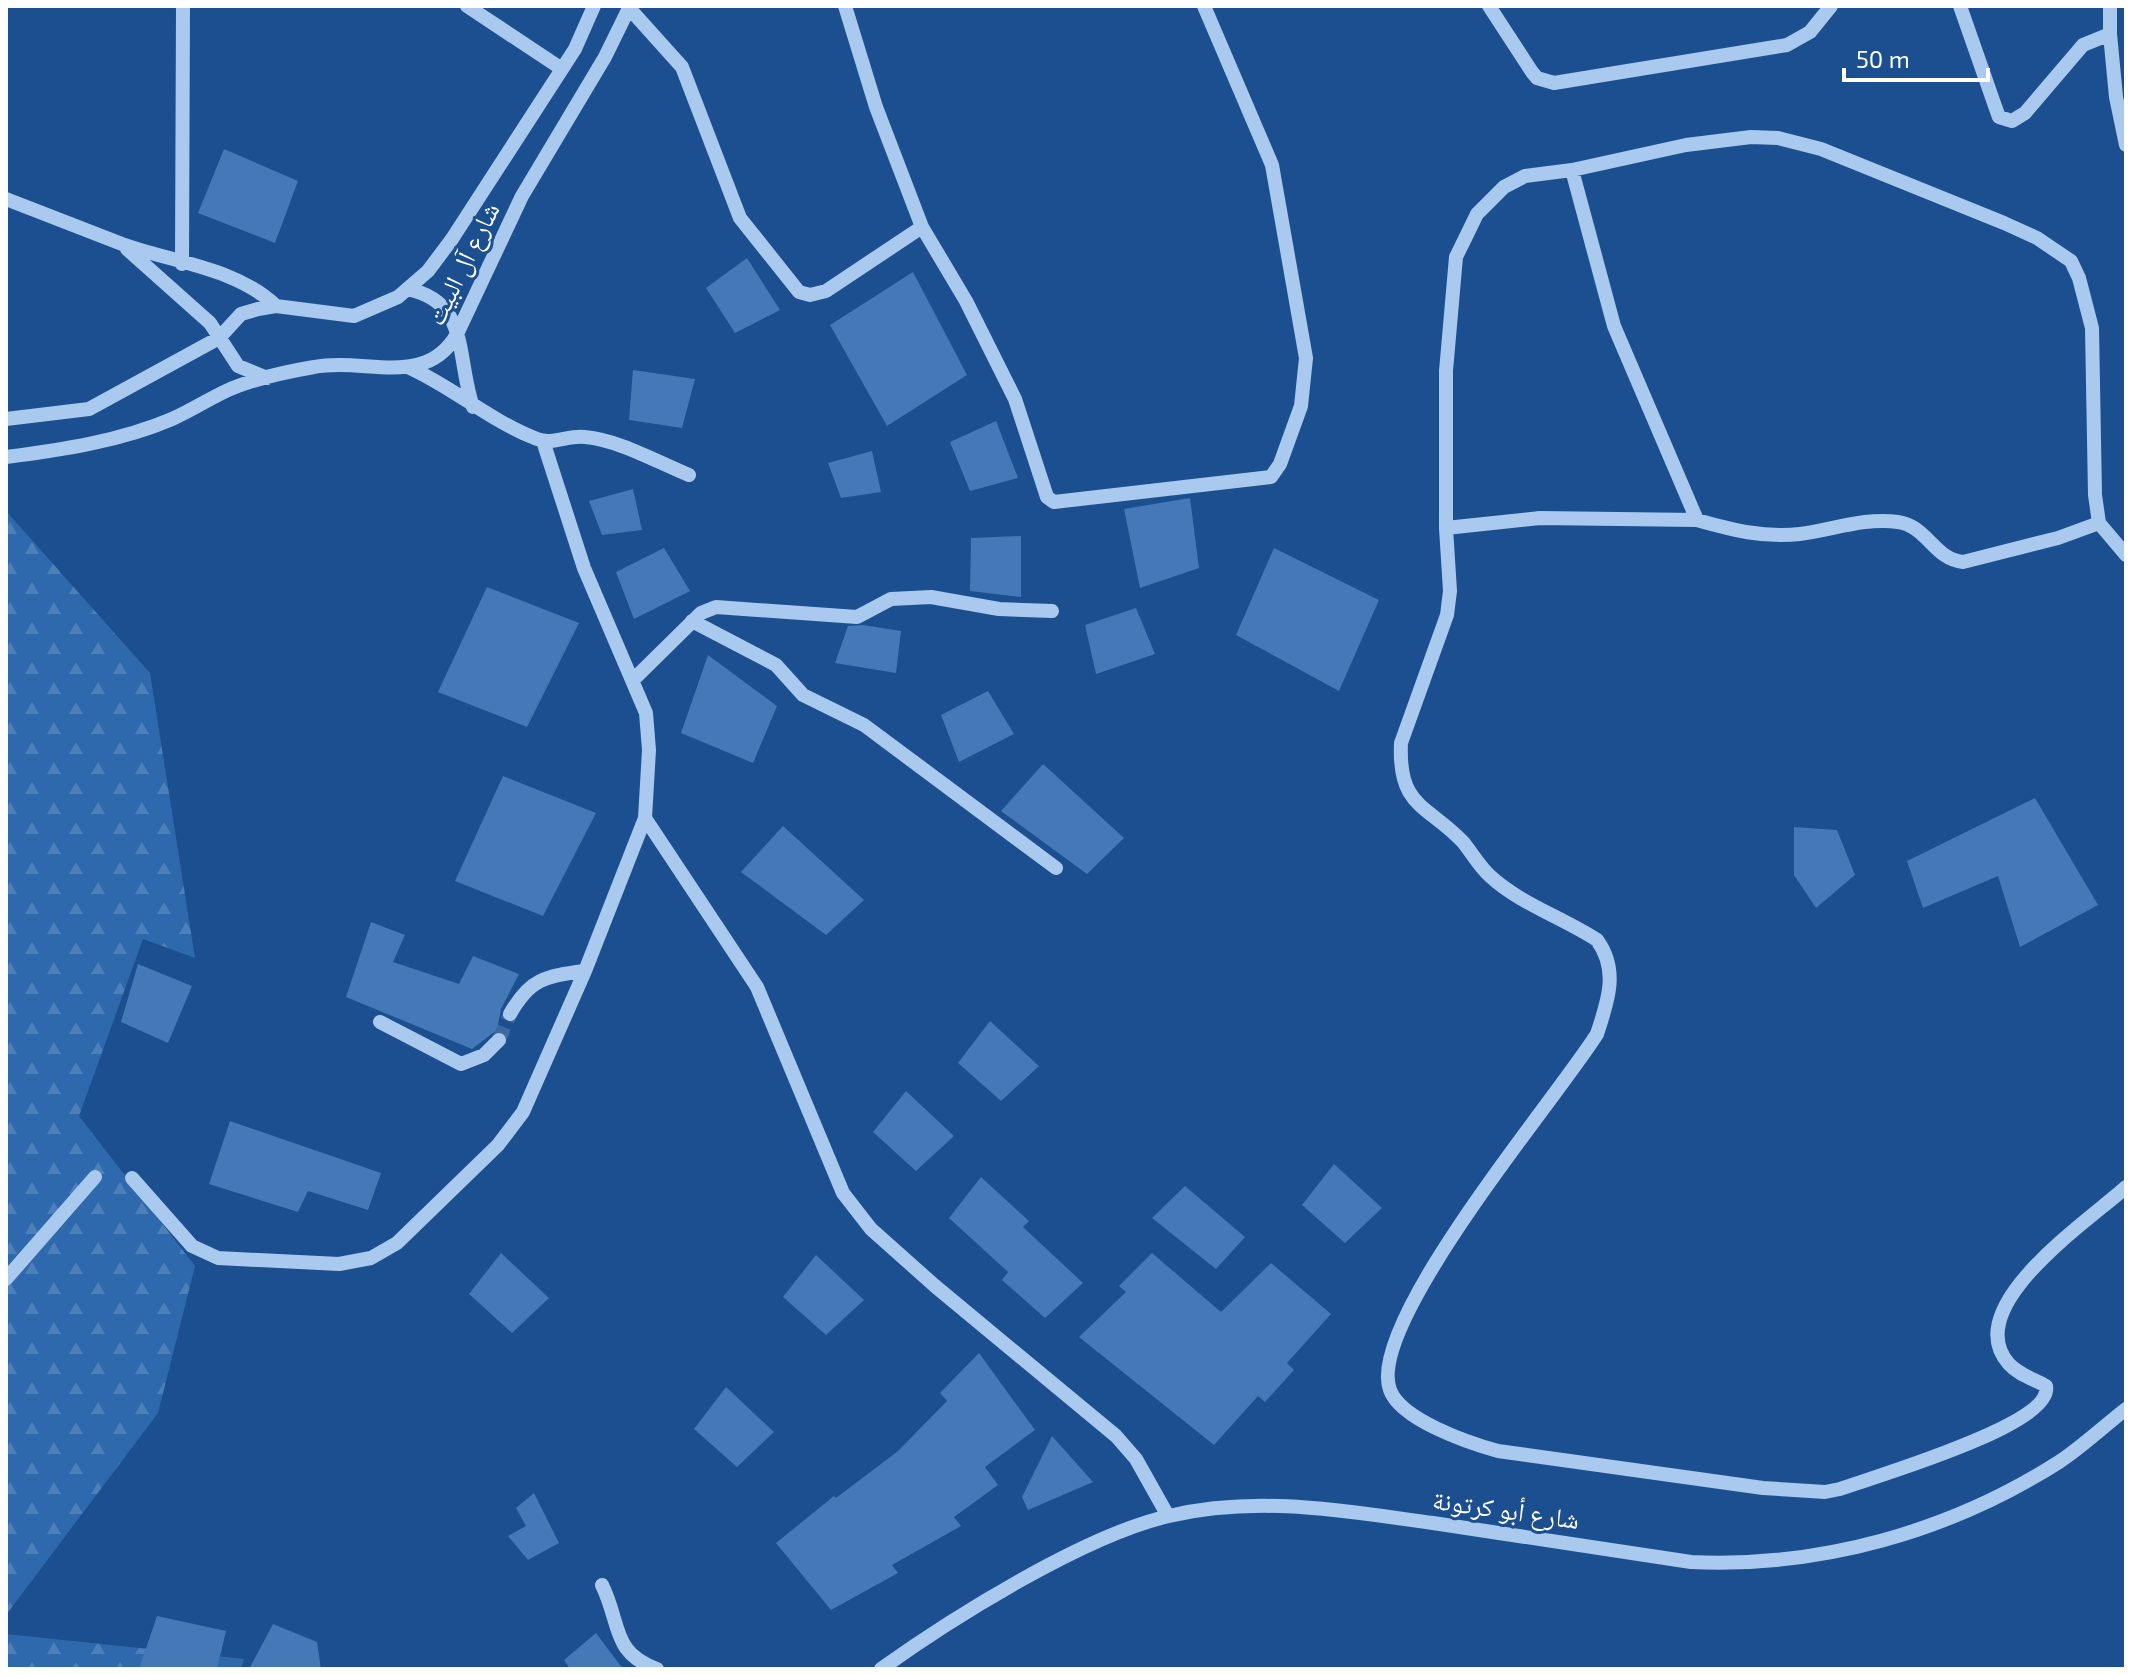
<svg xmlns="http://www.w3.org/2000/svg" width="2132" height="1675" font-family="'Exo 2','Noto Naskh Arabic',sans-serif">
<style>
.forest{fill:url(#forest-firs)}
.building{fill:#4478b7}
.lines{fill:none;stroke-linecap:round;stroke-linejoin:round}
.minor-tunnel{stroke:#3d69a0;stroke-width:14;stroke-dasharray:14 7;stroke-linecap:butt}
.minor{stroke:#a9c9ee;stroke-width:14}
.labels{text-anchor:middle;stroke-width:6;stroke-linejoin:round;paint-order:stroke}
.street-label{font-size:26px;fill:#fff;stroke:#1b4f8f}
</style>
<defs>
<pattern id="forest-firs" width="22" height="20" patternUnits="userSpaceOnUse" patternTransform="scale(2)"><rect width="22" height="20" fill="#2e69ad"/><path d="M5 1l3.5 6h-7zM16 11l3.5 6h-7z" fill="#4d80b9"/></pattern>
</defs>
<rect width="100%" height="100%" fill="#1b4f8f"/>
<path class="forest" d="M6,511L150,673L195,958L143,939L79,1116L195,1266L158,1413L6,1615Z
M6,1634L244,1659L241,1669H6Z"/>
<path class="building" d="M224,149L298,181L275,243L198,213Z
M747,258L780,310L735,333L706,288Z
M913,272L967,375L887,426L830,325Z
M633,370L695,379L682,428L629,420Z
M996,421L1018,478L970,491L950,442Z
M872,451L881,492L841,498L828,463Z
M633,489L642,530L602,535L589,501Z
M1190,498L1199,568L1140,588L1124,509Z
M1021,536V597L970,591L971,538Z
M664,548L690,591L634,619L616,572Z
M1274,548L1379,600L1339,691L1236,635Z
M487,587L579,623L527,727L438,692Z
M1136,608L1155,654L1096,674L1085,625Z
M863,625L901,631L896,673L835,663L848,626Z
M708,655L777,706L753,763L681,733Z
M988,691L1014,734L959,762L941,715Z
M1043,764L1124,838L1087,874L1001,811Z
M503,776L596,813L543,916L455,881Z
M2035,798L2098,905L2020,947L1998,876L1923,908L1907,861Z
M783,826L864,900L826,935L741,872Z
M1794,827L1837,830L1855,875L1816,908L1794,875Z
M371,922L405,935L393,962L459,984L473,956L519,974L501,1009L497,1030L472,1049L346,997Z
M138,964L192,986L168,1043L121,1022Z
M990,1021L1039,1066L1001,1101L958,1063Z
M906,1091L954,1136L916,1171L873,1132Z
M230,1121L381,1173L368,1210L308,1191L298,1212L209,1184Z
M1334,1164L1382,1208L1345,1243L1302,1205Z
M981,1177L1029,1221L1023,1227L1083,1283L1045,1318L1002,1280L1008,1272L949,1218Z
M1185,1186L1245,1237L1216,1269L1152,1218Z
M501,1253L549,1298L512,1333L469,1294Z
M1152,1253L1221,1312L1271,1263L1331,1314L1287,1363L1294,1370L1265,1402L1258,1396L1214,1445L1079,1337L1126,1292L1119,1286Z
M816,1255L864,1300L826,1335L783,1297Z
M979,1353L1035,1430L985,1467L998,1485L954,1517L961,1526L892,1565L898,1573L831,1610L776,1543L834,1496L836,1498L898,1451L947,1401L940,1393Z
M726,1387L774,1432L737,1467L694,1429Z
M1052,1436L1093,1482L1028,1510L1022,1497Z
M534,1493L559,1543L528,1560L508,1536L526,1526L516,1508Z
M157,1616L226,1631L217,1669H139Z
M273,1624L317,1642L321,1669H249Z
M596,1633L623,1669H570L564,1660Z"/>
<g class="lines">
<path class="minor-tunnel" d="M499,1040L510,1014"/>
<path class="minor" d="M467,6L562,69
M845,6L876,107L922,227L966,301L1015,399L1047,497L1054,502L1271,477L1280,464L1301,406L1306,358L1272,165L1204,6
M1489,6L1532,72L1537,78L1554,83L1787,45L1810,32L1831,6
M1960,6L1995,106L1999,117L2012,121L2025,113L2083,45L2110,34V6
M629,8L682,67L740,218L799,292L810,295L826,291L922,227
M2110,34L2116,97L2126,145
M1572,170L1525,176L1504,187L1477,214L1456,257L1446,371V528L1540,518L1697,520
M6,199C45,214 83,229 122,244C172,262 237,268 276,306
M127,249L210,323L238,366L267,378
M182,264L183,6
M407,289C470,301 456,358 473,407
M408,367C453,387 490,421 537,439C553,445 568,435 585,437C619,440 657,462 689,475
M6,419L89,409L219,338L241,314L258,309L276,306L354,316L398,297L428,271L452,239L575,49L594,6
M543,441L584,568L646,713L649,750L645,818L757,987L843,1193L871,1229L935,1286L1116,1436L1136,1459L1168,1516
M6,457C61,450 121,441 172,419C190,411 207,400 226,391C252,379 285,372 314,367C365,357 426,389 457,334L522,196L605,57L630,6
M2099,523L2058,538L1963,562C1935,560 1927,526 1898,522C1865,517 1832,530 1800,534C1763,538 1732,530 1697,520L1614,326L1572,170L1686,145L1751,137L1778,138L1821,149L2004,223L2037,238L2071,261L2079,278L2092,328L2095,495L2099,523L2126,555
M1446,528L1450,591L1447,615L1401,743C1398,808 1427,804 1463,842C1472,853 1479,866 1490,876C1519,903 1563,918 1597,940C1619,970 1608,1001 1597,1034C1557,1098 1365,1324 1390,1390C1401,1420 1469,1443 1498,1451L1763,1488L1825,1492L1840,1489C1873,1477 2054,1425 2046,1386C2034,1379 2019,1375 2009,1364C1958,1307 2090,1220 2126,1187
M692,621L776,665L803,695L864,725L1056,868
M634,679L701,613L716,607L857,617L891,599L931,597L999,609L1052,611
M510,1014C530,978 546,976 585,971
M380,1022L461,1064L484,1055L499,1040
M132,1178L192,1246L218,1258L339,1264L371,1258L397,1243L498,1145L523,1112L585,971L645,818
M6,1279L95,1177
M602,1585C621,1623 611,1653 657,1669
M881,1669C952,1618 1085,1535 1169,1516C1258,1495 1344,1511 1433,1523C1519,1536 1605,1549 1691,1562C1820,1568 1949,1532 2059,1462C2082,1447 2104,1426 2126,1409"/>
</g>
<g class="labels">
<g class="street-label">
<text transform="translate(463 264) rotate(-64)" y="9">شارع آل البيت</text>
<text transform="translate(1506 1510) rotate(8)" y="9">شارع أبو كرتونة</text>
</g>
</g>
<rect width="2132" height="1675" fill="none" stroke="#ffffff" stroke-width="16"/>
<path d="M1844 68v12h144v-12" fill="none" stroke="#ffffff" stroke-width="4"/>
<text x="1856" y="68" font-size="24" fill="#ffffff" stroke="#1b4f8f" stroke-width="6" paint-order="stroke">50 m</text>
</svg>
